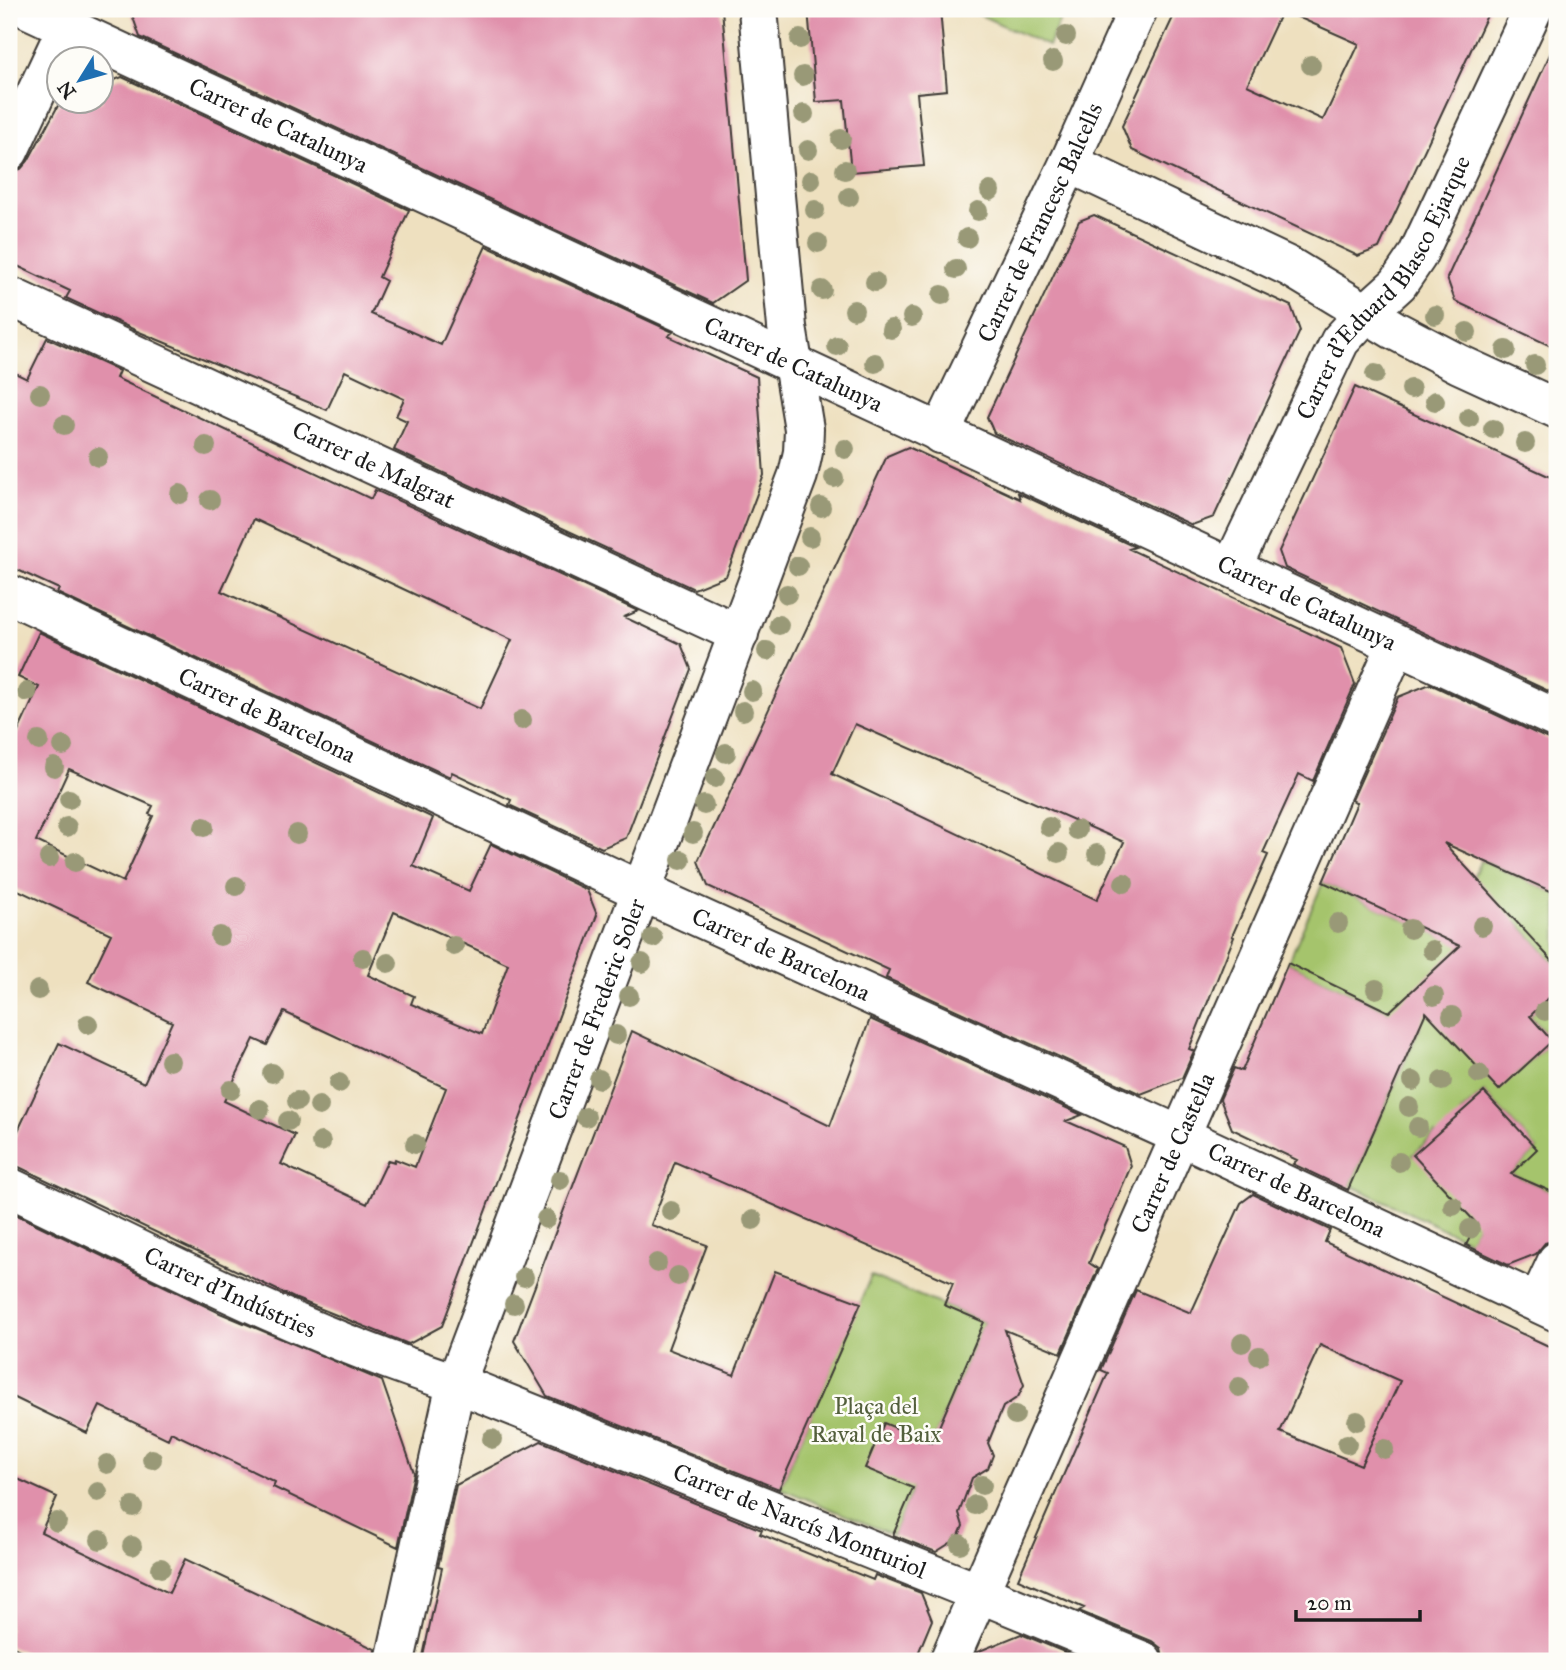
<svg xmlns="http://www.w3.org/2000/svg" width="1566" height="1670" font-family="'IM FELL Great Primer',serif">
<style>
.green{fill:#a5c46c;stroke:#607044;stroke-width:2}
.building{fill:#e090ab;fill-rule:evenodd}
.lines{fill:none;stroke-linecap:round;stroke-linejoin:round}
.minor-casing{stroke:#3c3934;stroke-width:42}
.minor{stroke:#fff;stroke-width:38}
.tree{fill:#997}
.labels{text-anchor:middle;stroke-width:5;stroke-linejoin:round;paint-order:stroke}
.street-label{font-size:24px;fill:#1c1c1c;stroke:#fdfcf7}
.park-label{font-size:24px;fill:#535f3c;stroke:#fdfcf7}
</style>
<rect width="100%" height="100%" fill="#fdfcf7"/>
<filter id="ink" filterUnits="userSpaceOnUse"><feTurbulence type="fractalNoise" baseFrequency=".0143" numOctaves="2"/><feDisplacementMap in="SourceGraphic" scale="14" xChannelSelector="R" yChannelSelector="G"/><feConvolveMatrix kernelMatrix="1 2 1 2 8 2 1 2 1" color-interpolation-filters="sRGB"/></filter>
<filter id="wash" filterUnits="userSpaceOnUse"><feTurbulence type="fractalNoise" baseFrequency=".00686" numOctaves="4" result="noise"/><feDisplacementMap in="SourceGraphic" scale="28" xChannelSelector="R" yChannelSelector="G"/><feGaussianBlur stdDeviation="1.57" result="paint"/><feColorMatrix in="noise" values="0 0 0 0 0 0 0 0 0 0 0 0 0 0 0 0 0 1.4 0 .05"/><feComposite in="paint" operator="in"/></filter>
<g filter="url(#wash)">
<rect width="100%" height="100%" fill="#eee0bf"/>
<path class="green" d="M967,9H1065L1048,46Z
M1481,860L1557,894V966L1518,923L1517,1073L1552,1041L1530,1016L1557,990V1194L1511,1174L1537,1149L1484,1092L1461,1112L1448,1148L1435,1134L1413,1155L1495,1188L1469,1241L1350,1185L1420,1027L1288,963L1323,882L1444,938Z
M871,1276L984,1322L893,1535L780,1488Z"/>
<g id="blocks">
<path class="building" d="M130,9H722L746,280L713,303L140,37Z
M808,9H940L947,90L917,93L924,166L851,172L844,100L816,102Z
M1177,9H1490L1379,248L1358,256L1132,150L1122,126ZM1282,10L1359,44L1323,120L1247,85Z
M1557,39V349L1455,301L1447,278Z
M13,76L16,84L9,100V77Z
M122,77L409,210L379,277L386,281L371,314L441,345L486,246L673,332L668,336L757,377L764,475L726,576L694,589L394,450L407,421L396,416L404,399L345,371L327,410L137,331L66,298L70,291L9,262V173L21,169L28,161L60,102H102V85Z
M1094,215L1291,306L1300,331L1214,517L1192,525L994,433L987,417L1079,221Z
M47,338L119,371L116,378L371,499L375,490L638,611L624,617L681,644L691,669L626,838L602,848L509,805L511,800L452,772L450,777L57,593L59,589L9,566V370L27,379ZM254,519L512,640L480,709L221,591Z
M1355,387L1557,480V695L1285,568L1279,551Z
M908,447L1020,499L1018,493L1135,547L1129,549L1341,648L1355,684L1313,781L1299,774L1263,853L1268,855L1232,936L1234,937L1189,1049L1194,1051L1182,1078L1141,1094L886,978L889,970L708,886L698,861L887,456ZM855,724L1124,842L1097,900L832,774Z
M39,632L433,818L413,866L469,891L491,844L587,890L597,915L442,1326L409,1344L406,1343L294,1298L19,1167L9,1165V1150L59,1043L144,1083L172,1022L88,982L111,934L14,888L9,901V751L39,687L18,677ZM69,769L153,806L149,814L153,816L123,882L36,841ZM394,912L508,964L482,1034L411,1004L414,996L368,975ZM284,1012L446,1088L415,1167L395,1159L394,1162L388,1160L367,1204L281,1164L295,1135L224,1101L254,1039L267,1045Z
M1430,684L1548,739L1557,741V894L1444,843L1557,966V990L1530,1016L1552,1041L1499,1090L1426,1012L1348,1190L1293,1164L1297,1160L1232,1129L1220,1099L1234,1068L1242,1071L1288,963L1389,1012L1460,946L1323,882L1357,803L1352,800L1398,697Z
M870,1019L1082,1115L1066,1121L1125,1147L1131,1166L1089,1263L1098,1269L1061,1353L1005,1330L1024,1385L1018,1397L1003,1407L988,1443L993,1455L988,1468L972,1478L959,1513L963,1526L958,1538L936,1552L893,1535L913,1488L865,1468L884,1423L932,1443L984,1322L944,1305L953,1283L675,1162L651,1225L707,1245L668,1349L734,1375L775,1271L861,1303L779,1489L547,1396L514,1341L632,1031L830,1126Z
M1484,1092L1537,1149L1511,1174L1557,1194V1240L1545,1243L1536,1254L1508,1265L1466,1245L1477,1224L1413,1155Z
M1253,1194L1330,1230L1325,1242L1557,1350V1661H1164L1161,1648L1152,1641L1079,1611L1084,1608L1018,1579L1108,1373L1101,1370L1136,1290L1191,1313L1241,1203ZM1320,1345L1400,1381L1361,1465L1280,1432Z
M9,1211L220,1313L382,1381L414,1473L398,1547L273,1487L275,1482L171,1432L168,1439L100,1406L87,1433L9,1395Z
M541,1441L762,1530L760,1534L873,1580L875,1575L921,1593L932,1620L915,1661H422L442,1568L438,1567L456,1485Z
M9,1475L57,1497L41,1532L169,1593L185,1559L375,1649L374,1661H42L9,1645Z
M1021,1634L1086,1661H973L977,1652Z"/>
</g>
</g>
<g filter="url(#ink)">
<use href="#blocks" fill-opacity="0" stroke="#3c3934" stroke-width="2"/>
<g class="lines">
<g class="minor-casing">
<g id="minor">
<path id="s1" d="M28,9L1557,719"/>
<path d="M9,151L67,27"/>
<path d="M1069,163L1290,267L1394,330L1459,364L1557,409"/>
<path id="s2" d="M9,296L739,634"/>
<path id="s3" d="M940,434L1069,163L1138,9"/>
<path id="s4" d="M1232,567L1340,341L1367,312L1398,284L1417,256L1533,9"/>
<path id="s5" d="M9,594L641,891L1179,1135L1557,1312"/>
<path id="s6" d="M9,1187C155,1257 301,1334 456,1383L979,1593L1143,1661"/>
<path d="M1538,1302L1557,1261"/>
<path id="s7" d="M395,1661L456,1383L798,475L803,452L804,429L787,327L758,9"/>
<path id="s8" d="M949,1661L1396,646"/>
</g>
</g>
<use href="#minor" class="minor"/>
</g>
<g class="tree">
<circle cx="1066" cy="36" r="10"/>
<circle cx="800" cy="39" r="10"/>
<circle cx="1053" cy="61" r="10"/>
<circle cx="1311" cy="65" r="10"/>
<circle cx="803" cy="76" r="10"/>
<circle cx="804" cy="114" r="10"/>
<circle cx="841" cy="139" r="10"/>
<circle cx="808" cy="150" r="10"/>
<circle cx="845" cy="170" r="10"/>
<circle cx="811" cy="180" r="10"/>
<circle cx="990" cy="191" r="10"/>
<circle cx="849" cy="197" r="10"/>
<circle cx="815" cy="210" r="10"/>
<circle cx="978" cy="211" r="10"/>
<circle cx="967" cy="238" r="10"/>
<circle cx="818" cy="243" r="10"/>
<circle cx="956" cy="269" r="10"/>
<circle cx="875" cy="282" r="10"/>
<circle cx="822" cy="290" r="10"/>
<circle cx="942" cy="295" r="10"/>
<circle cx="854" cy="310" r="10"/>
<circle cx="1435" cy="315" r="10"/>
<circle cx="912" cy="317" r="10"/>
<circle cx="891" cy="329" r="10"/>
<circle cx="1467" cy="332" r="10"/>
<circle cx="837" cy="346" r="10"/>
<circle cx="1506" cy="350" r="10"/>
<circle cx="875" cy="363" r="10"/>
<circle cx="1535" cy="365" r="10"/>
<circle cx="1375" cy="374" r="10"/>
<circle cx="1411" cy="389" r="10"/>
<circle cx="40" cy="394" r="10"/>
<circle cx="1435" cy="401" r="10"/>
<circle cx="1469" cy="418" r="10"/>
<circle cx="64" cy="425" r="10"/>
<circle cx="1493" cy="429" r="10"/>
<circle cx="1525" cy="443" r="10"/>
<circle cx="206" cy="446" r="10"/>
<circle cx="845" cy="449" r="10"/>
<circle cx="98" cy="457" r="10"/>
<circle cx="834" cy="478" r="10"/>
<circle cx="180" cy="494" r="10"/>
<circle cx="210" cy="500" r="10"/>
<circle cx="821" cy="507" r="10"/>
<circle cx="810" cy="537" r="10"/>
<circle cx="798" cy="566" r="10"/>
<circle cx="787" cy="594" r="10"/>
<circle cx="779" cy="625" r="10"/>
<circle cx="767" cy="651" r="10"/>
<circle cx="752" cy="691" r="10"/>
<circle cx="27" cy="692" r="10"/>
<circle cx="743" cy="711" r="10"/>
<circle cx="522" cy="720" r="10"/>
<circle cx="39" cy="741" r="10"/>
<circle cx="63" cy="746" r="10"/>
<circle cx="726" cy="753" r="10"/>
<circle cx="54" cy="767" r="10"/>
<circle cx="715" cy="778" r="10"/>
<circle cx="69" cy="799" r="10"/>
<circle cx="704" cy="805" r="10"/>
<circle cx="67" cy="827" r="10"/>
<circle cx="204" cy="827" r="10"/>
<circle cx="1049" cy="827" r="10"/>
<circle cx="1077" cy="830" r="10"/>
<circle cx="693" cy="833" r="10"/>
<circle cx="297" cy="834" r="10"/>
<circle cx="1059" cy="853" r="10"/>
<circle cx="1097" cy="854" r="10"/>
<circle cx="49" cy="858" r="10"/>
<circle cx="681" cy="860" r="10"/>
<circle cx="75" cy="862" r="10"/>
<circle cx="1124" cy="883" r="10"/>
<circle cx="236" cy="886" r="10"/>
<circle cx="1338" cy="923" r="10"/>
<circle cx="1482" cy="926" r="10"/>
<circle cx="1410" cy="929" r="10"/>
<circle cx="220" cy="936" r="10"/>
<circle cx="653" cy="938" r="10"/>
<circle cx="454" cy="946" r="10"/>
<circle cx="1432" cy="950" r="10"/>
<circle cx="363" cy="958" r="10"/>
<circle cx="388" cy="963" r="10"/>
<circle cx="642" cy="963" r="10"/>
<circle cx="1376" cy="989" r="10"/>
<circle cx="38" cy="990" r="10"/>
<circle cx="629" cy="996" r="10"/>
<circle cx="1434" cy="996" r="10"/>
<circle cx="1545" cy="1011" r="10"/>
<circle cx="1452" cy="1016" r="10"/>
<circle cx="88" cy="1024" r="10"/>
<circle cx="616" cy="1035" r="10"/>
<circle cx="170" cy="1061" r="10"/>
<circle cx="272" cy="1073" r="10"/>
<circle cx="1479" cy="1074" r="10"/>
<circle cx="599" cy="1079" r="10"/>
<circle cx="1413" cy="1081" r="10"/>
<circle cx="1442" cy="1081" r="10"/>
<circle cx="339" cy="1083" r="10"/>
<circle cx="231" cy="1090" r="10"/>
<circle cx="297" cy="1101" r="10"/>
<circle cx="319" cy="1106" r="10"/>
<circle cx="1409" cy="1107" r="10"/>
<circle cx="260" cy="1109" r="10"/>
<circle cx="586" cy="1117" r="10"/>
<circle cx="288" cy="1121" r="10"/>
<circle cx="1418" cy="1127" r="10"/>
<circle cx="321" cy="1142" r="10"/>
<circle cx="415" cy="1144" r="10"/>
<circle cx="1399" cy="1162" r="10"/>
<circle cx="560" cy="1180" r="10"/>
<circle cx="1453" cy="1206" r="10"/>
<circle cx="671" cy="1211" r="10"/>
<circle cx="546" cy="1219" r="10"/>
<circle cx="753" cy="1220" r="10"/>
<circle cx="1470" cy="1229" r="10"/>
<circle cx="657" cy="1263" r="10"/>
<circle cx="678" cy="1276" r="10"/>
<circle cx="524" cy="1277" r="10"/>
<circle cx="514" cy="1304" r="10"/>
<circle cx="1242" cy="1343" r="10"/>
<circle cx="1259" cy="1356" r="10"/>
<circle cx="1239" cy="1387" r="10"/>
<circle cx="1015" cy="1415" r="10"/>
<circle cx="1357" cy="1421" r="10"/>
<circle cx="492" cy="1439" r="10"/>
<circle cx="1347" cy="1444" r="10"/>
<circle cx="1384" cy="1449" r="10"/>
<circle cx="152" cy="1459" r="10"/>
<circle cx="107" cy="1464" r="10"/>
<circle cx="982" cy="1485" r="10"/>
<circle cx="98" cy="1492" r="10"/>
<circle cx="975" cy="1505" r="10"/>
<circle cx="133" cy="1507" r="10"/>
<circle cx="57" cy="1522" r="10"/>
<circle cx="100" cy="1540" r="10"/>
<circle cx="960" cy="1544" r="10"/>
<circle cx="132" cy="1546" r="10"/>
<circle cx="161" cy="1568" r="10"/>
</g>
</g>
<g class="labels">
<g class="street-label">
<text dy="8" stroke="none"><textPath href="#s1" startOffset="276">Carrer de Catalunya</textPath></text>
<text dy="8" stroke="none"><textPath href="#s3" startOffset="234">Carrer de Francesc Balcells</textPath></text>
<text dy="8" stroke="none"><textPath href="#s4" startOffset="320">Carrer d'Eduard Blasco Ejarque</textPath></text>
<text dy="8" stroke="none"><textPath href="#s1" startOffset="844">Carrer de Catalunya</textPath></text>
<text dy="8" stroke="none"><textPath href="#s2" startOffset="402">Carrer de Malgrat</textPath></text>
<text dy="8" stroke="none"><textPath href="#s1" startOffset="1410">Carrer de Catalunya</textPath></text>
<text dy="8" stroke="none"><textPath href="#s5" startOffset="285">Carrer de Barcelona</textPath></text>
<text dy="8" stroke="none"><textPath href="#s5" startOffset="852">Carrer de Barcelona</textPath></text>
<text dy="8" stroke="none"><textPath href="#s7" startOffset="684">Carrer de Frederic Soler</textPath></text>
<text dy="8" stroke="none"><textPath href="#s8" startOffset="555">Carrer de Castella</textPath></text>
<text dy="8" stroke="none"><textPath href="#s5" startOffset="1419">Carrer de Barcelona</textPath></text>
<text dy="8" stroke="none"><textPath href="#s6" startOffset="245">Carrer d'Indústries</textPath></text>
<text dy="8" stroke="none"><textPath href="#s6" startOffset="859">Carrer de Narcís Monturiol</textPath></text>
</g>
<g class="park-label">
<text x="876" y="1414">Plaça del<tspan x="876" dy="28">Raval de Baix</tspan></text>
</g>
</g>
<rect width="1566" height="1670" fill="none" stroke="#fdfcf7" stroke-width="35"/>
<g transform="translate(80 80) rotate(233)"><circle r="33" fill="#fdfcf7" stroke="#a3a29f" stroke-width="2"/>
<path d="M0-5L12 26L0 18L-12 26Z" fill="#1f6fb2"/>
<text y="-10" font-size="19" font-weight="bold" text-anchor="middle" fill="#1c1c1c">N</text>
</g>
<path d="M1296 1610v10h124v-10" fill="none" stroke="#1c1c1c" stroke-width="3.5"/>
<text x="1307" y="1610" font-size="21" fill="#1c1c1c" stroke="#fdfcf7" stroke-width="5" paint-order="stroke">20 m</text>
</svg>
